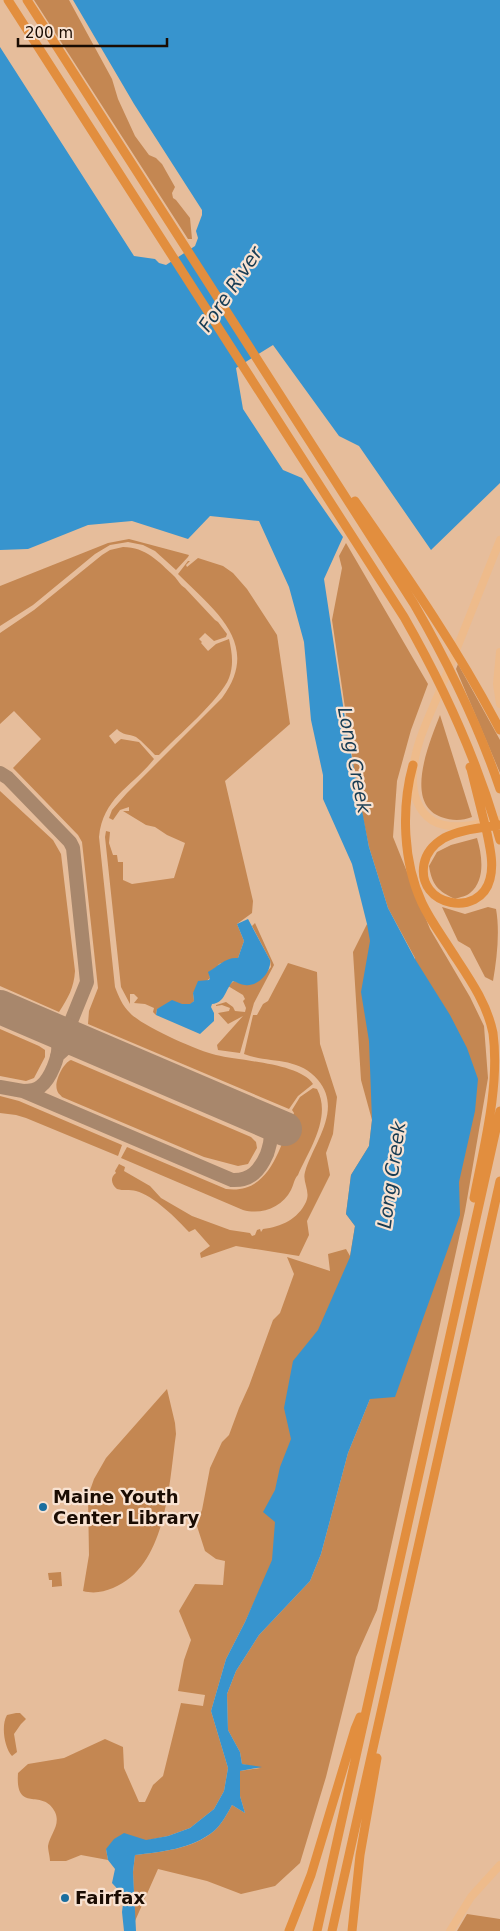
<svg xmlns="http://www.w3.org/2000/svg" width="500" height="1931" font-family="'DejaVu Sans',sans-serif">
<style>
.green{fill:#c48752}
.water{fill:#3794ce}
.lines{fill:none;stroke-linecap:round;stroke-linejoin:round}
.taxiway{stroke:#a8876c;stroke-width:14}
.runway{stroke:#a8876c;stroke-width:34}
.major{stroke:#eebb8b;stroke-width:8}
.highway{stroke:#e28e3e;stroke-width:9}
.poi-dot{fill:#1a6e9f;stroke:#f8e2d1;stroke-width:2}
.labels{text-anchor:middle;stroke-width:4.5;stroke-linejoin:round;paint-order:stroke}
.poi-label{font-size:18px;font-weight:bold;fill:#1a0c02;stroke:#f8e2d1;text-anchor:start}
.water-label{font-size:19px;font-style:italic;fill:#163c54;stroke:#f8e2d1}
</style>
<rect width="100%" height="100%" fill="#e6bd9b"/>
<path class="green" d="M34,0H69L112,79L118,99L135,136L149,155L156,158L162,164L175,187L172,193L173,198L176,200L190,218L192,239H188Z
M129,539L189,555L188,557L176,570L155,551L143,545L128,542L110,545L95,554L33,605L0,626V586L108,543Z
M346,543L428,684L411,730L397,781L393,837L430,929L470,997L484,1026L488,1078L465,1211L377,1610L356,1657L326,1777L300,1863L275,1886L241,1894L207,1881L158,1869L135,1921L133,1872L135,1855C161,1852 193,1849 214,1831C222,1824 227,1814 232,1805L245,1813L240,1796V1771L260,1768L242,1764L240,1752L228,1730L227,1694L236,1671L259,1635L310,1581L321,1554L348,1453L370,1399L415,958L388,908L369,847L357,789L332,620L342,568L339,556Z
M123,547C146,547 159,562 174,576C178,580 180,585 185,588L215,620L218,622L227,634L226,637L214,641L205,633L199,639L202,642L201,643L208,651L216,644L229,639C232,652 234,665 229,678C221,699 176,737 159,755H155C149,749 143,742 136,737C129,734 122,735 117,729L109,736L115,744L121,739L139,742L154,759C132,787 103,797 99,837L115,987C119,997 122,1005 130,1013C142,1026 198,1051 216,1055C240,1061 300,1063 313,1084L298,1096L289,1109L88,1024L89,1011L98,988L82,842L78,835L13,768L41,739L14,711L0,724V633L34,610L102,555L110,550Z
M198,558L223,566L233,573L247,589L277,635L290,724L225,781L253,901L252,913L237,924L244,941L238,958L219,964L217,967L209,972L210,978L193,993L194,1001L190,1005L182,1004L157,1009L156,1015L153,1012L154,1008L145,1004L134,1003L138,998L134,994H130V1004L121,987L105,837L106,831L110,832L109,843L113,855H117L118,862H123V880L132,884L174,878L185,843L167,835L155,827L146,825L123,811H129V807L120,810L113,820L109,818L112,810L127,793L222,698C262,644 215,611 178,574L188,561H190L186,565L187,567Z
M458,664L500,740V773L456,669Z
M440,715L472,817C462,821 452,821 441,817C403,803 430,741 440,715Z
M0,791L53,840L61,854L75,971C74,988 68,998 59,1012L0,986Z
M477,838C482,855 486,880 470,893C467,896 460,897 455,899C438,891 432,885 429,866L437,852L451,845Z
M442,907L465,914L488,907L496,909C500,931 497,958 493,981L485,977L470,948L458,941Z
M255,923L274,965L254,1003L240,1053L218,1050L217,1045L243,1016L228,1024L218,1013L229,1011L230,1008L222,1005L216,1006V1005L226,1002L233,1007L235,1011L245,1012L246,1008L243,1001L245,999L243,995L228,986L234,981C255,988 258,982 271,967L270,960L252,926Z
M367,924L385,946L380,1326L245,1622L226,1659L211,1711L228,1768L224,1791L214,1809L190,1828L168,1836L106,1849L108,1860L81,1855L66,1861H50C50,1857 48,1850 48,1846C50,1834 61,1825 55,1812C43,1787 15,1815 18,1773L28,1764L64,1758L105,1739L123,1747L124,1768L139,1802H145L153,1785L163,1776L181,1703L203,1706L205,1695L178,1691L184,1660L191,1640L179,1611L195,1584L223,1585L225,1561L216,1559L205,1551L196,1523L202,1510L210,1468L222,1442L229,1435L239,1408L249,1386L273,1320L280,1313L294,1274L287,1257L330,1271L328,1254L346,1249L350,1256L355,1226L346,1214L351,1175L369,1146L372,1120L361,1080L353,952Z
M288,963L317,972L320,1044L337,1097L333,1134L326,1153L330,1175L307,1221L309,1235L299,1256L236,1246L201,1258L200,1253L210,1246L195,1229L189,1232C177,1219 153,1195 136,1191C130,1189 123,1191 117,1189C111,1184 110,1177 116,1173L115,1171L119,1164L125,1167L124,1171L150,1186L161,1198L192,1216L230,1230L250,1233L252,1236L255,1235L257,1230L260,1229L261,1232L263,1229C281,1227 298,1219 306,1202C311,1191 302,1182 305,1172C314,1142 343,1110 318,1080C298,1056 269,1064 244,1054L253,1015H257L263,1004L268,1001Z
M0,1029L39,1046L45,1050V1057L34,1078L26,1081L0,1076Z
M71,1060L251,1137L256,1142L257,1148L248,1164L238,1166L204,1157L62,1097C60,1094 58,1094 57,1090C54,1082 63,1063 71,1060Z
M313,1088L317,1089C332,1117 309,1150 298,1175C294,1179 294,1184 291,1190C282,1208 261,1215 243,1210L121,1158L127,1147L226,1189C271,1195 280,1145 294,1113L292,1110L300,1097Z
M0,1096L19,1101L122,1145L118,1156L26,1118L16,1115L0,1113Z
M167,1389L175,1423L176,1434C169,1483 167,1566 113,1588C103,1592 94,1594 83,1591L89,1555L88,1496L94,1479L106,1458Z
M61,1572L62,1586L52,1587V1580H49L48,1573Z
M16,1713H20L26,1719L21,1724L14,1734L17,1752L12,1756C4,1747 1,1725 7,1715Z
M467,1914L500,1919V1931H457Z"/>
<path class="water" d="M73,0H500V483L431,550L359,446L339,436L273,345L236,368L243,409L283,470L302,478L343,537L324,579L347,732L369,847L388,908L415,959L450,1015L467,1048L478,1079L475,1111L459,1182L460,1215L395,1397L370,1399L348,1453L321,1554L310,1581L259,1635L236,1671L227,1694L228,1730L240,1752L242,1764L262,1767L240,1771V1796L245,1813L232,1805C227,1814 222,1824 214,1831C192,1849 161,1852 135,1855L133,1872L136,1931H124L122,1912L124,1896L112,1883L115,1869L108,1860L106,1849L114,1839L124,1833L146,1840L168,1836L190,1828L214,1809L224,1791L228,1768L211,1711L226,1659L245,1622L272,1560L275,1522L263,1512L275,1490L280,1467L291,1439L284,1408L293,1361L318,1330L350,1257L355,1226L346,1214L351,1175L369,1146L372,1120L369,1041L361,992L370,941L367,924L352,864L323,799V775L311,720L304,642L289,587L259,521L210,516L188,539L132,521L88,525L28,549L0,550V47L134,256L155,259L159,263L166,265L195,246L198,238L196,231L202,215V210L134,104Z
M248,919L270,960C272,972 258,987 245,985C241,985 237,982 233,981C225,990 225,1003 212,1004L211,1007L214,1013V1021L200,1034L156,1015L157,1009L172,1000L182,1004H190L194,1001L193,993L198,981L209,980L210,978L208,972C219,966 225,957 238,958L244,941L237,924Z"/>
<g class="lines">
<path class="taxiway" d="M0,773L8,778L70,842L73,848L87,982L57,1056
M58,1055L68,1046L85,1043
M0,1087L23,1091L232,1180C251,1181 260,1170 267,1154C269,1147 272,1141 270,1134C269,1127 264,1123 259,1118
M23,1091C29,1091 36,1091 41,1086C50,1079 60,1056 58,1044C56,1035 50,1031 44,1026"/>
<path class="runway" d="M0,1007L285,1129"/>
<path class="major" d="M500,540C480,589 461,639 441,688C430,715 414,745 413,774C412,792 417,811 433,821C453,832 479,823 500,820
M500,652L497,684L500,704
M450,1931L471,1897L500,1865"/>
<path class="highway" d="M8,0L404,617C444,687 478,761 500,840
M27,0L414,604C448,663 478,724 500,789
M355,501C407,576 458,649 500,730
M413,765C401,808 403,862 422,903C430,920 442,936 452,952C469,978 487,1003 493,1033C500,1086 484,1146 474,1198
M470,767L471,769L487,833C490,848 494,864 490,879C480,919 416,906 424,864C426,853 434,844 444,838C461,829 482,828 500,825
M289,1931L311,1875L355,1729L360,1717
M317,1931L500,1111
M332,1931L500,1181
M352,1931L360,1855L377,1758"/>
</g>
<g class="poi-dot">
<circle cx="43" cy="1507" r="5"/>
<circle cx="65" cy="1898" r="5"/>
</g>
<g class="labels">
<g class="poi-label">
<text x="53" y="1503">Maine Youth<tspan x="53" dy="21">Center Library</tspan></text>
<text x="75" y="1904">Fairfax</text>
</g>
<g class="water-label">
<text transform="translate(230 289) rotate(-56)" y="7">Fore River</text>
<text transform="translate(355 760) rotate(79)" y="7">Long Creek</text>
<text transform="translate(391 1175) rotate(-82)" y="7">Long Creek</text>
</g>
</g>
<path d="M18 38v8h149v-8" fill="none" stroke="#1a0c02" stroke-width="2.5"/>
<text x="25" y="38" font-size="15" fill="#1a0c02" stroke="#f8e2d1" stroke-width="4" paint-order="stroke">200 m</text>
</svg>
